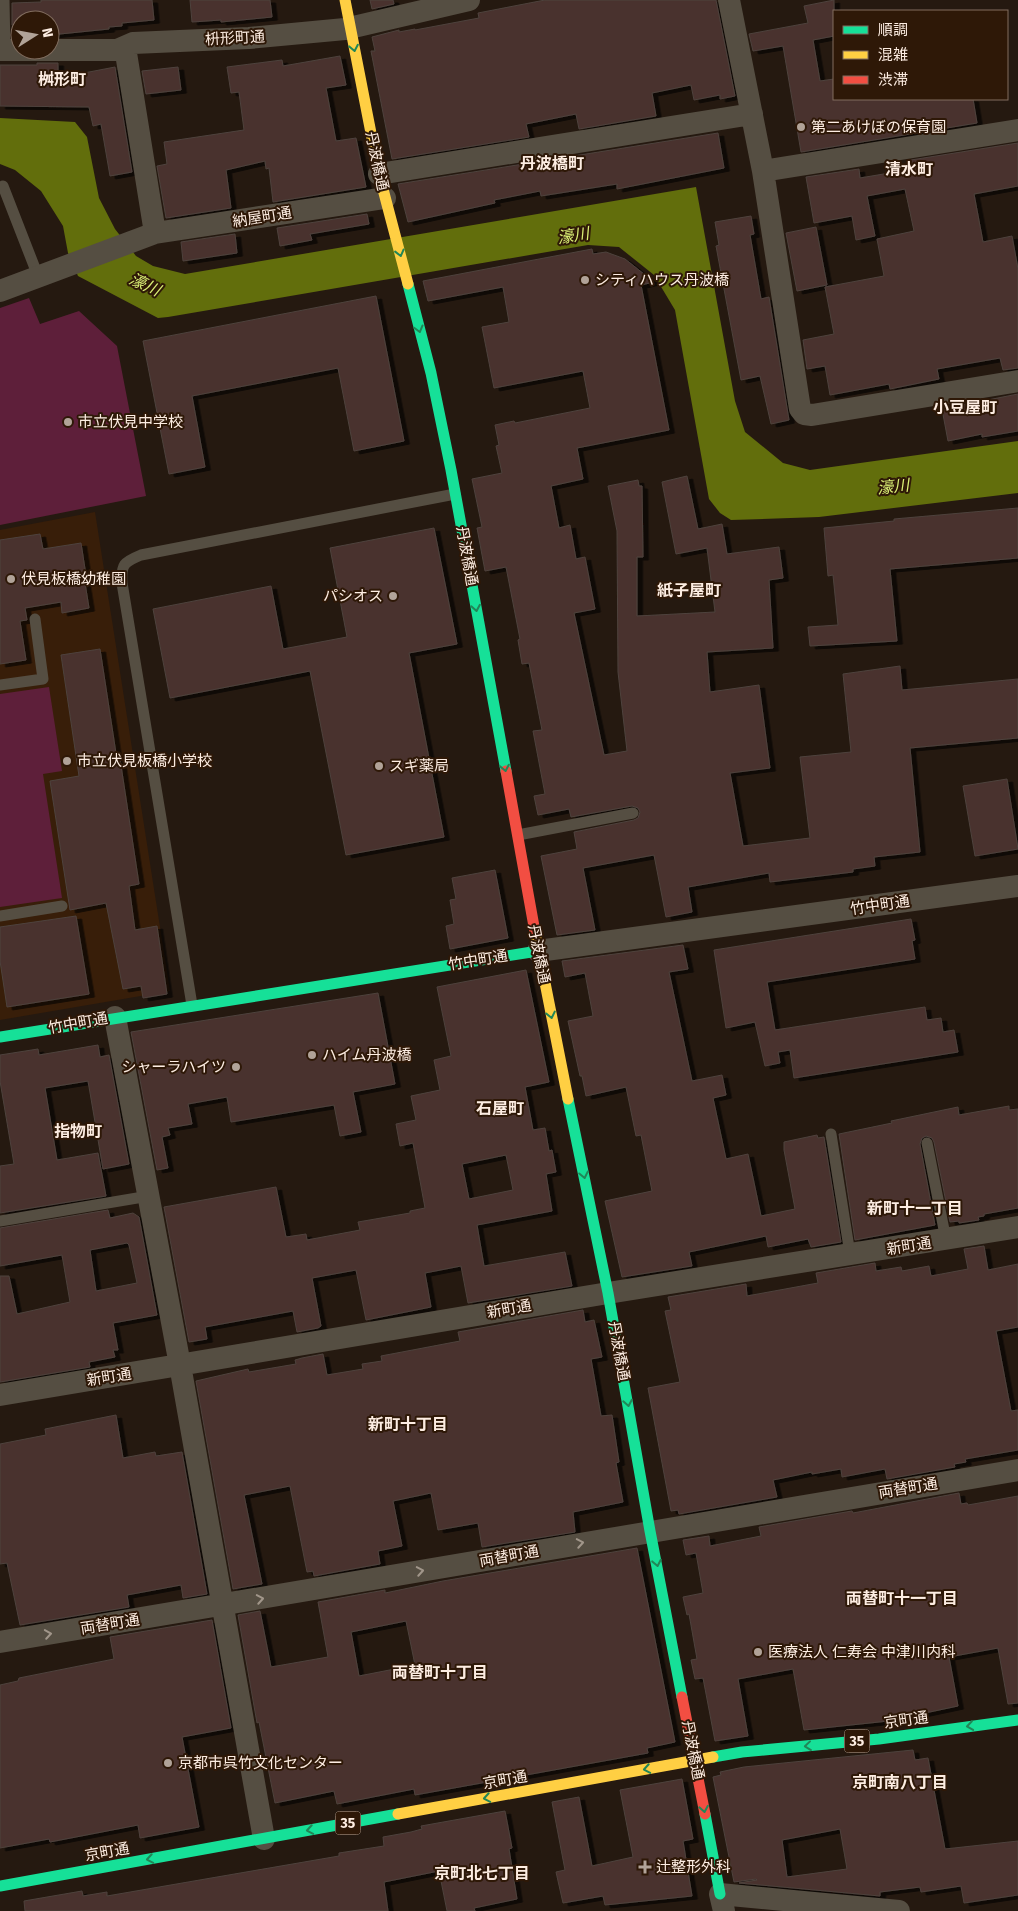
<svg xmlns="http://www.w3.org/2000/svg" width="1018" height="1911" font-family="'Fira Sans','Noto Sans JP',sans-serif">
<style>
.built{fill:#381e09}
.green{fill:#5e1f3a}
.water{fill:#626e0c}
.building{fill:#48322d;stroke:#4e423d;fill-rule:evenodd;filter:url(#shadow)}
.lines{fill:none;stroke-linecap:round;stroke-linejoin:round}
.lane{stroke:#554e42;stroke-width:11}
.street{stroke:#554e42;stroke-width:22}
.fast{stroke:#16e098;stroke-width:11}
.slow{stroke:#ffcf43;stroke-width:11}
.jam{stroke:#f24e42;stroke-width:11}
.oneway{stroke:#218657}
.oneway2{stroke:#a1968a}
.poi-dot{fill:#b1a398;stroke:#2e1807;stroke-width:2}
.labels{text-anchor:middle;stroke-width:4;stroke-linejoin:round;paint-order:stroke}
.shield{fill:#2e1807;stroke:#bfada0;stroke-width:1}
.shield-label{font-size:14px;font-weight:bold;fill:#fdede2}
.street-label{font-size:15px;fill:#fdede2;stroke:#2e1807}
.poi-label{font-size:15px;fill:#fdede2;stroke:#2e1807;text-anchor:start}
.neighbourhood-label{font-size:16px;font-weight:bold;fill:#fdede2;stroke:#2e1807}
.water-label{font-size:16px;font-style:italic;fill:#dbf076;stroke:#2e1807}
</style>
<defs>
<filter id="shadow"><feDropShadow dx="5.5" dy="3" stdDeviation="0" flood-color="#0009"/></filter>
</defs>
<rect width="100%" height="100%" fill="#251910"/>
<path class="built" d="M95,512L170,991L0,1020V530Z"/>
<path class="green" d="M29,298L40,324L79,311L117,346L146,496L0,525V308Z
M49,687L62,771L43,774L62,898L0,907V694Z"/>
<path class="water" d="M0,118L75,122L87,137L99,198L115,229L136,256L153,266L185,274L696,187L735,401L745,432L783,463L810,470L1018,441V493L819,517L731,520L720,513L709,499L675,310L654,275L619,247L588,245L168,317L158,318L78,276L68,253L63,226L41,191L15,170L0,164Z"/>
<path class="building" d="M41,0H152L154,20L122,23V26L109,27V29L50,35V20H20V25H12V3L41,2Z
M190,0H270L272,17L221,22V20L192,22Z
M370,0H393L394,4L372,9Z
M545,0H716L735,96L720,99V95L694,100L691,85L652,93L656,116L579,129L576,114L526,124L529,137L392,159L371,51H375L372,37L399,30V32L415,29V30L479,18L478,13Z
M834,0V36L813,40L820,81L834,79V99H973L977,123L801,152L783,46L753,51L749,34L808,23L804,6Z
M340,56L346,85L326,88L336,141L356,138L366,187L273,202L269,168L266,169L265,161L226,170L231,208L166,218L157,166L167,164L164,142L244,130L239,92L231,93L227,67L282,60L283,66Z
M37,63H58V74L84,73L115,67L132,172L110,176L101,124L93,126L89,107L0,106V65H37Z
M178,67L181,90L146,94L142,71Z
M718,133L724,168L617,189V184L541,196L540,191L494,200L495,203L408,222L398,184Z
M1018,143V186L974,194L983,242L1012,236L1018,269V368L1003,370L1000,358L937,369L939,379L890,389L889,384L830,395L825,366L807,369L803,340L834,334L825,287L884,276L877,239L914,231L905,189L867,196L875,236L856,240L852,216L814,223L806,177L859,169L860,178L913,169L911,160Z
M367,214L369,224L310,234L312,240L280,246L277,228Z
M751,216L754,234L750,235L761,299L769,297L789,420L771,424L760,376L741,380L716,246L719,245L715,222Z
M816,227L827,285L797,291L786,233Z
M235,234L237,253L183,261L181,242Z
M592,249L593,254L606,252L625,259L654,282L641,285L669,430L577,448L583,479L551,486L559,528L570,525L576,559L585,557L595,609L574,613L604,755L627,751L618,672L617,531L608,486L638,480L639,486H642L643,557H637V616L715,612L707,548L676,554L662,482L687,476L698,529L722,524L727,554L779,547L783,578L769,580L773,648L707,652L710,692L759,685L770,768L730,773L743,846L810,838L800,757L851,752L843,674L900,666L902,690L1018,679V738L910,748L920,852L874,857L875,866L853,869V872L770,882L769,873L688,887L692,912L666,917L654,855L583,868L595,930L557,935L541,856L577,849L574,832L634,820L638,818L640,812L638,808L632,806L571,817L569,809L538,815L534,796L545,794L533,731L542,730L529,663L522,664L518,640L520,639L506,567L485,571L477,528L482,527L472,479L502,473L496,446L499,445L495,425L514,421L515,423L590,408L583,371L494,388L482,327L509,322L503,287L428,301L423,281Z
M376,296L404,441L354,451L338,368L192,396L205,467L169,474L143,341Z
M1018,394V431L982,437V434L948,441L942,409Z
M1018,508V558L890,569L897,641L810,646L808,627L838,625L833,575L828,576L824,528L894,521V519Z
M434,528L457,644L409,653L444,837L346,855L310,671L170,698L153,609L271,586L283,649L347,637L330,548Z
M40,534L43,549L81,543L87,582L85,583L89,608L62,613L61,602L25,608L27,620L20,621L26,660L0,664V540Z
M100,649L117,760L120,759L139,884L129,886L135,930L157,926L167,994L143,998L141,986L123,989L106,903L70,910L50,781L79,776L61,655Z
M1007,779L1018,849L975,856L963,786Z
M495,870L508,938L450,949L446,926L454,924L450,900L456,899L452,878Z
M76,916L89,994L7,1007L0,961V927Z
M911,919L915,940L912,941L915,959L767,982L775,1030L925,1007L927,1020L941,1018L943,1032L954,1030L958,1052L794,1078L790,1050L778,1052L780,1063L765,1066L755,1022L726,1028L714,950Z
M683,945L688,969L669,972L692,1081L722,1075L726,1095L713,1098L726,1159L748,1154L761,1216L795,1209L784,1150V1142L817,1135L818,1138L824,1137L841,1242L811,1247L808,1239L768,1247L766,1236L689,1252L692,1266L622,1277L605,1201L652,1191L641,1135L636,1136L626,1087L586,1096L582,1076H580L568,1021L593,1016L585,973L565,977L562,961Z
M526,970L549,1082L525,1087L533,1130L545,1128L549,1151L552,1150L556,1172L546,1174L552,1211L477,1225L484,1266L565,1252L572,1286L468,1303L461,1266L425,1273L431,1307L366,1320L356,1270L312,1278L321,1326L318,1328L297,1332L293,1311L205,1327L207,1339L189,1342L164,1207L276,1187L286,1237L306,1234L307,1240L360,1230L358,1222L410,1213V1211L425,1208L413,1143L400,1146L396,1124L416,1120L411,1096L440,1090L434,1060L451,1056L437,987ZM506,1155L513,1190L469,1199L462,1164Z
M378,993L395,1084L353,1092L361,1132L340,1136L334,1105L231,1122L227,1097L188,1104L192,1124L168,1128L170,1135L162,1137L168,1168L157,1170L131,1032Z
M98,1045L100,1057L109,1055L129,1164L103,1169L88,1081L45,1088L57,1160L98,1153L106,1196L0,1213V1166L14,1164L0,1081V1055L38,1049L39,1055Z
M1009,1106V1110L1018,1109V1208L984,1214V1216L978,1217L979,1220L959,1223V1221L950,1222L934,1142L932,1138L926,1136L922,1138L920,1144L935,1225L855,1240L839,1134L892,1123L891,1121L958,1107L959,1115Z
M108,1210L110,1218L133,1213L139,1217L157,1315L113,1323L118,1350H113L115,1357L89,1362L90,1367L0,1382V1276H9L17,1314L70,1302L62,1255L0,1266V1228ZM127,1243L129,1245L137,1283L96,1291L90,1250Z
M984,1246L988,1270L1018,1264V1327L996,1331L1011,1411L1018,1410V1450L965,1459L966,1462L954,1464L955,1467L887,1479L885,1469L842,1477L841,1469L812,1474V1472L773,1480L777,1497L679,1514L678,1510L671,1511L648,1388L680,1382L665,1311L671,1310L668,1297L746,1284L747,1296L818,1283L816,1273L875,1263L876,1271L901,1267L902,1271L929,1266L931,1276L968,1269L964,1249Z
M583,1310L585,1322L594,1320L602,1357L591,1359L601,1416L612,1415L619,1462L616,1463L623,1502L573,1512L575,1532L482,1547L478,1523L438,1530L431,1493L393,1501L402,1546L378,1551L380,1564L314,1576L313,1571L307,1572L290,1486L244,1495L262,1584L233,1589L196,1381L248,1369L249,1372L296,1364L295,1360L302,1358L323,1354L327,1375L363,1369L362,1364L382,1361L381,1356L460,1341L458,1332Z
M116,1415L123,1458L155,1452L156,1456L182,1452L207,1594L183,1598L181,1585L127,1595L129,1607L20,1625L7,1563L0,1564V1444L46,1435L45,1429Z
M959,1493L961,1504L967,1503L968,1505L1018,1496V1703L1008,1704L998,1648L949,1657L958,1706L906,1717L907,1719L804,1730L793,1669L738,1679L748,1736L715,1741L703,1678L695,1679L691,1660L697,1659L689,1614L687,1615L683,1597L703,1593L696,1553L686,1555L683,1540L709,1536L710,1546L761,1536L759,1527L852,1511L853,1513Z
M637,1548L675,1742L647,1748L648,1753L415,1795L414,1789L337,1804L334,1791L275,1803L259,1722L257,1723L238,1615L260,1611L271,1667L328,1657L318,1602L385,1590V1593L443,1581ZM406,1621L415,1665L359,1676L351,1632Z
M212,1620L231,1728L182,1737L199,1827L140,1838L138,1825L50,1842L49,1839L0,1848V1685L18,1681L19,1678L114,1659L110,1637Z
M913,1750L915,1760L928,1758L945,1849L1018,1841V1895L964,1903L961,1886L921,1892L920,1887L880,1892V1896L739,1883L757,1880L756,1879L734,1882L713,1777L721,1775L720,1772L744,1767ZM840,1829L847,1869L787,1877L782,1840Z
M682,1779L693,1839L683,1841L692,1896L605,1905L603,1896L563,1903L556,1872L565,1870L552,1802L579,1797L592,1866L633,1857L620,1790Z
M505,1811L512,1848L509,1849L517,1899L474,1908L475,1911H447L439,1871L384,1882L388,1911H25L24,1901L82,1891L83,1896L107,1892V1896L339,1856V1853L384,1846L383,1837L411,1832L422,1829L421,1826Z"/>
<g class="lines">
<path class="lane" d="M4,0L5,50
M3,186L38,276
M0,685L43,679L35,619
M518,835L633,813
M0,916L62,906
M192,1005L122,583C121,564 124,562 141,555L455,494
M831,1134L850,1254
M927,1143L946,1240
M0,1221L149,1196"/>
<path class="street" d="M729,0L763,171L800,409L804,414L812,415L1018,381
M125,47L155,233
M0,50H117L133,43L249,38L345,29L469,0
M763,171L1018,130
M379,174L752,114
M0,291L155,233L385,198
M538,951L1018,886
M115,1017L180,1365L264,1839
M0,1395L608,1293L1018,1227
M0,1642L1018,1470
M724,1911L720,1894L899,1911"/>
<path class="fast" d="M408,284L431,373L451,470L506,771
M0,1037L538,951
M568,1099L608,1293L650,1531L682,1697
M713,1757L742,1752L879,1739L1018,1720
M705,1814L720,1894
M0,1886L398,1814"/>
<path class="slow" d="M345,0L379,174L408,284
M535,932L568,1099
M398,1814L713,1757"/>
<path class="jam" d="M506,771L535,932
M682,1697L705,1814"/>
</g>
<defs><path id="oneway-chevron" d="M-2-3.5L2.5 0L-2 3.5" fill="none" stroke-width="1.6" stroke-linecap="round" stroke-linejoin="round" transform="scale(1.25)"/></defs>
<g class="oneway">
<use href="#oneway-chevron" transform="translate(354 48) rotate(79)"/>
<use href="#oneway-chevron" transform="translate(400 253) rotate(76)"/>
<use href="#oneway-chevron" transform="translate(419 329) rotate(75)"/>
<use href="#oneway-chevron" transform="translate(476 608) rotate(80)"/>
<use href="#oneway-chevron" transform="translate(505 768) rotate(79)"/>
<use href="#oneway-chevron" transform="translate(551 1015) rotate(78)"/>
<use href="#oneway-chevron" transform="translate(584 1175) rotate(78)"/>
<use href="#oneway-chevron" transform="translate(628 1403) rotate(80)"/>
<use href="#oneway-chevron" transform="translate(657 1563) rotate(79)"/>
<use href="#oneway-chevron" transform="translate(970 1726) rotate(172)"/>
<use href="#oneway-chevron" transform="translate(808 1746) rotate(174)"/>
<use href="#oneway-chevron" transform="translate(647 1769) rotate(170)"/>
<use href="#oneway-chevron" transform="translate(487 1798) rotate(170)"/>
<use href="#oneway-chevron" transform="translate(704 1809) rotate(80)"/>
<use href="#oneway-chevron" transform="translate(310 1830) rotate(170)"/>
<use href="#oneway-chevron" transform="translate(150 1859) rotate(170)"/>
</g>
<g class="oneway2">
<use href="#oneway-chevron" transform="translate(580 1543) rotate(-10)"/>
<use href="#oneway-chevron" transform="translate(420 1571) rotate(-10)"/>
<use href="#oneway-chevron" transform="translate(260 1599) rotate(-10)"/>
<use href="#oneway-chevron" transform="translate(48 1634) rotate(-9)"/>
</g>
<g class="poi-dot">
<circle cx="801" cy="127" r="5"/>
<circle cx="585" cy="280" r="5"/>
<circle cx="68" cy="422" r="5"/>
<circle cx="11" cy="579" r="5"/>
<circle cx="393" cy="596" r="5"/>
<circle cx="67" cy="761" r="5"/>
<circle cx="379" cy="766" r="5"/>
<circle cx="312" cy="1055" r="5"/>
<circle cx="236" cy="1067" r="5"/>
<circle cx="758" cy="1652" r="5"/>
<circle cx="168" cy="1763" r="5"/>
<path d="M642.5 1859.5h5v5h5v5h-5v5h-5v-5h-5v-5h5z"/>
</g>
<g class="labels">
<g class="shield">
<rect x="844.5" y="1729.5" width="25" height="23" rx="4"/>
<rect x="335.5" y="1811.5" width="25" height="23" rx="4"/>
</g>
<g class="shield-label">
<text x="857" y="1746">35</text>
<text x="348" y="1828">35</text>
</g>
<g class="street-label">
<text transform="translate(235 38) rotate(-3)" y="5">枡形町通</text>
<text transform="translate(377 161) rotate(78)" y="5">丹波橋通</text>
<text transform="translate(262 217) rotate(-9)" y="5">納屋町通</text>
<text transform="translate(467 556) rotate(80)" y="5">丹波橋通</text>
<text transform="translate(880 905) rotate(-8)" y="5">竹中町通</text>
<text transform="translate(539 954) rotate(79)" y="5">丹波橋通</text>
<text transform="translate(478 960) rotate(-9)" y="5">竹中町通</text>
<text transform="translate(78 1023) rotate(-10)" y="5">竹中町通</text>
<text transform="translate(909 1246) rotate(-9)" y="5">新町通</text>
<text transform="translate(509 1309) rotate(-10)" y="5">新町通</text>
<text transform="translate(619 1351) rotate(80)" y="5">丹波橋通</text>
<text transform="translate(109 1377) rotate(-9)" y="5">新町通</text>
<text transform="translate(908 1488) rotate(-9)" y="5">両替町通</text>
<text transform="translate(509 1556) rotate(-10)" y="5">両替町通</text>
<text transform="translate(110 1624) rotate(-9)" y="5">両替町通</text>
<text transform="translate(906 1720) rotate(-8)" y="5">京町通</text>
<text transform="translate(693 1750) rotate(79)" y="5">丹波橋通</text>
<text transform="translate(505 1780) rotate(-10)" y="5">京町通</text>
<text transform="translate(107 1852) rotate(-10)" y="5">京町通</text>
</g>
<g class="poi-label">
<text x="811" y="132">第二あけぼの保育園</text>
<text x="595" y="285">シティハウス丹波橋</text>
<text x="78" y="427">市立伏見中学校</text>
<text x="21" y="584">伏見板橋幼稚園</text>
<text x="383" y="601" text-anchor="end">パシオス</text>
<text x="77" y="766">市立伏見板橋小学校</text>
<text x="389" y="771">スギ薬局</text>
<text x="322" y="1060">ハイム丹波橋</text>
<text x="226" y="1072" text-anchor="end">シャーラハイツ</text>
<text x="768" y="1657">医療法人 仁寿会 中津川内科</text>
<text x="178" y="1768">京都市呉竹文化センター</text>
<text x="656" y="1872">辻整形外科</text>
</g>
<g class="neighbourhood-label">
<text x="62" y="85">桝形町</text>
<text x="552" y="169">丹波橋町</text>
<text x="909" y="175">清水町</text>
<text x="965" y="413">小豆屋町</text>
<text x="689" y="596">紙子屋町</text>
<text x="500" y="1114">石屋町</text>
<text x="78" y="1137">指物町</text>
<text x="915" y="1214">新町十一丁目</text>
<text x="408" y="1430">新町十丁目</text>
<text x="902" y="1604">両替町十一丁目</text>
<text x="440" y="1678">両替町十丁目</text>
<text x="900" y="1788">京町南八丁目</text>
<text x="482" y="1879">京町北七丁目</text>
</g>
<g class="water-label">
<text transform="translate(573 235) rotate(-9)" y="6">濠川</text>
<text transform="translate(145 284) rotate(25)" y="6">濠川</text>
<text transform="translate(893 486) rotate(-6)" y="6">濠川</text>
</g>
</g>
<rect x="833" y="10" width="175" height="90" fill="#2e1807" stroke="#816d5f"/>
<rect x="843" y="26" width="25" height="8" fill="#16e098" stroke="#816d5f"/>
<text x="878" y="35" font-size="15" fill="#fdede2">順調</text>
<rect x="843" y="51" width="25" height="8" fill="#ffcf43" stroke="#816d5f"/>
<text x="878" y="60" font-size="15" fill="#fdede2">混雑</text>
<rect x="843" y="76" width="25" height="8" fill="#f24e42" stroke="#816d5f"/>
<text x="878" y="85" font-size="15" fill="#fdede2">渋滞</text>
<g transform="translate(35 35) rotate(79)"><circle r="24" fill="#2e1807" stroke="#816d5f"/>
<path d="M0-4L9 19L0 12L-9 19Z" fill="#b1a398"/>
<text y="-8" font-size="14" font-weight="bold" text-anchor="middle" fill="#fdede2">N</text>
</g>
</svg>
